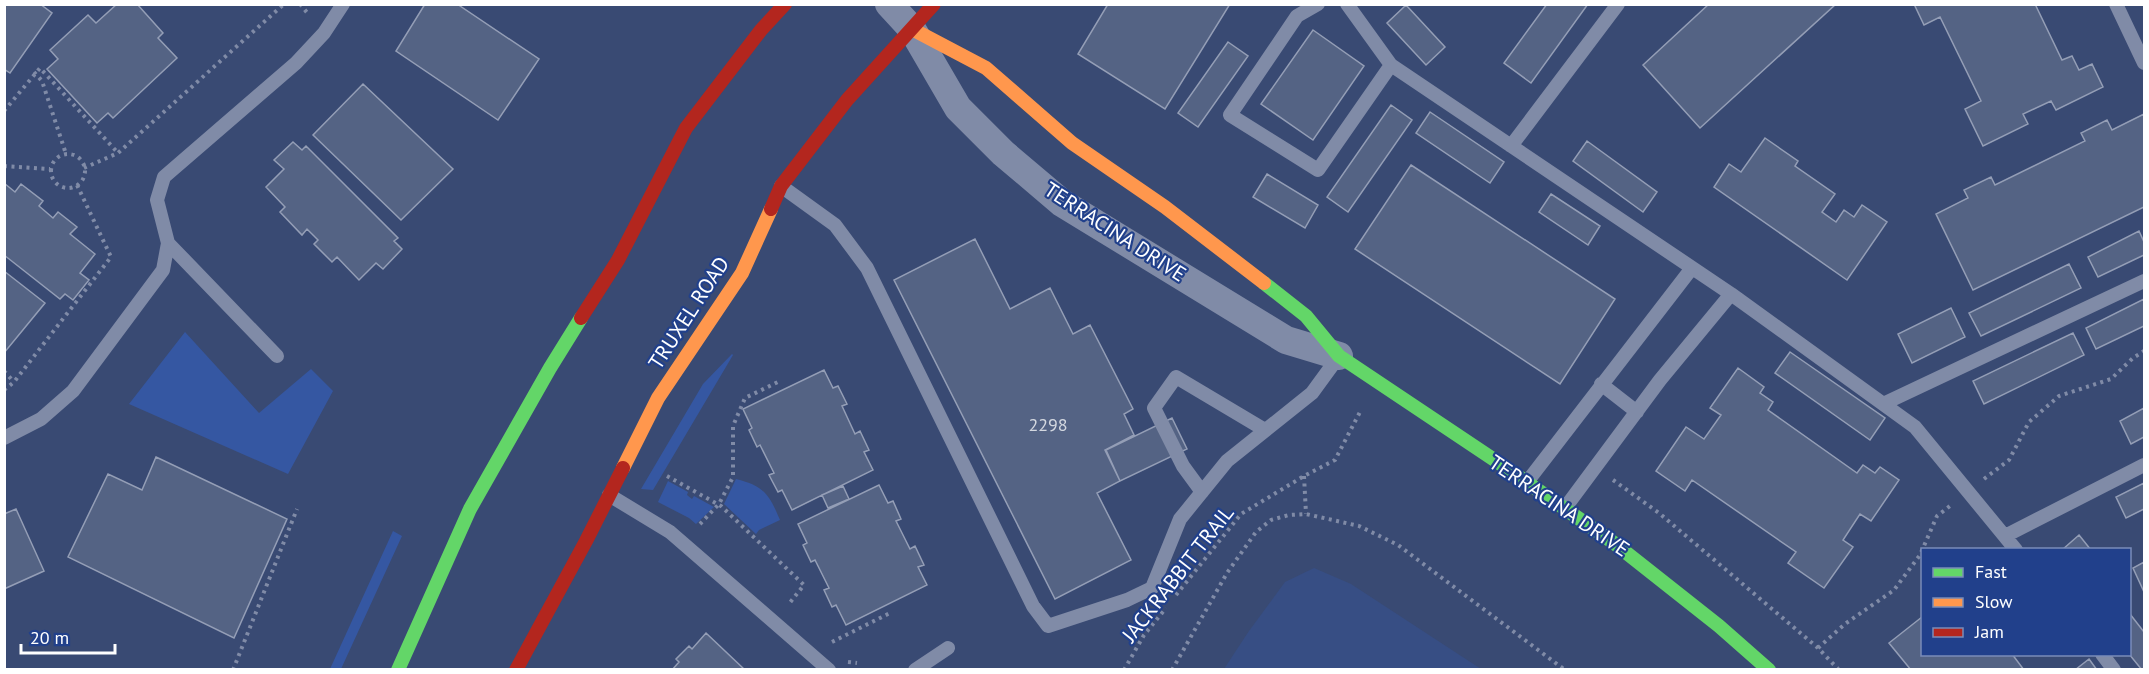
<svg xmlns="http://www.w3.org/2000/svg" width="2149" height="674" font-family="'PT Sans',sans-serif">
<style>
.green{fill:#3557a2}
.water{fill:#374e84}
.building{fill:#546384;stroke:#949eb6;stroke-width:1.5}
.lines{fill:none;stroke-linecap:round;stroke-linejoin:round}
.path{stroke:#808ba7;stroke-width:4;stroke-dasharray:3 4.5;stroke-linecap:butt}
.lane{stroke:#808ba7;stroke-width:14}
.street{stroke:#808ba7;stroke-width:28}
.fast{stroke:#63d668;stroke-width:14}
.slow{stroke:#ff974d;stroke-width:14}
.jam{stroke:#b3261e;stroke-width:14}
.labels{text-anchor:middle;stroke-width:4.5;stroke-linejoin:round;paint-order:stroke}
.number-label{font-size:18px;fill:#d4d8e0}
.street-label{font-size:21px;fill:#fff;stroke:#21408b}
</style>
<rect width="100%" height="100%" fill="#394a73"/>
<path class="green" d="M185,332L259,413L311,369L333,391L288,474L129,404Z
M732,354L733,355L653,490L641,489L703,384Z
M736,479C764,486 769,494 780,520L759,530L756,534L724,504Z
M668,481L688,492L687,495L692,499L694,496L714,507L696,524L689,518L658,502Z
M393,531L402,536L341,669H330Z"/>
<path class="water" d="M1314,568L1351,584L1481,669H1224L1249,631L1285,582Z"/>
<path class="building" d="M4,4H40L52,13L10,73L4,69Z
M117,4H137L163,33L158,38L177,58L113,118L108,113L97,123L47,69L58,59L50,50L88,15L96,23Z
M425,4H457L539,59L498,120L396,51Z
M1108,4H1230L1165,109L1078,54Z
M1547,4H1588L1531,83L1504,63Z
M1709,4H1836L1700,128L1643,65Z
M1914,4H2035L2062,60L2072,56L2079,70L2092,64L2103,87L2056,110L2051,101L2023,114L2028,124L1983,146L1965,109L1981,101L1940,17L1924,25Z
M1406,5L1445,47L1426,65L1387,23Z
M1313,30L1364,66L1313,140L1261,104Z
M1228,42L1248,56L1198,127L1178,113Z
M363,84L453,169L401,220L313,135Z
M1391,105L1412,120L1348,212L1327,197Z
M1430,112L1504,162L1490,183L1416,133Z
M2144,114V207L1973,290L1936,214L1968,198L1964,190L1991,177L1995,185L2085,141L2081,133L2107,120L2112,130Z
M1765,138L1798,161L1795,166L1835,194L1822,212L1836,222L1844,210L1854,217L1862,205L1887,222L1847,280L1714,187L1729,164L1741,172Z
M1587,141L1657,192L1643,212L1573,161Z
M293,142L302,150L306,146L398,238L394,241L402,249L383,269L376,263L359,280L337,257L332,262L314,244L318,240L307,229L302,235L280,212L285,207L266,187L284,169L274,160Z
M1411,165L1615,299L1560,384L1355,249Z
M1267,174L1318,205L1305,228L1253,197Z
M4,183L15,192L21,184L43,201L39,206L53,218L58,212L77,227L70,234L95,254L80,273L89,280L73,300L65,294L60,299L4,255Z
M1551,194L1600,226L1588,245L1539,212Z
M2139,231L2144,242V255L2098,277L2088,257Z
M975,239L1010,309L1050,288L1073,334L1090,325L1133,409L1124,414L1134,435L1105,450L1120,481L1097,493L1131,560L1055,599L894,280Z
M2069,264L2081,288L1981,336L1969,313Z
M4,271L45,303L4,353Z
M2144,299V326L2096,349L2086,328Z
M1951,308L1965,337L1912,363L1898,334Z
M2073,333L2084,355L1984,404L1973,381Z
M1790,352L1885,418L1870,440L1775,373Z
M1738,368L1764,387L1760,393L1773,402L1768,410L1857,473L1863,465L1875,473L1880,467L1899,480L1871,521L1860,514L1843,540L1853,547L1824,588L1788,563L1796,552L1692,480L1685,491L1656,471L1686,427L1704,439L1721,415L1710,408Z
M824,370L833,388L838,386L847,404L842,406L855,434L860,431L869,450L864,452L873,470L792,510L782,490L778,492L769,475L774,473L760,445L757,447L749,430L752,428L743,409Z
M2144,408V437L2131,444L2120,421Z
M1172,418L1187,449L1120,481L1106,450Z
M156,457L287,519L234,638L68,557L108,474L142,490Z
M2144,483V509L2126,518L2116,497Z
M879,485L888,503L893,501L901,519L896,521L910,549L915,546L924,565L918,567L927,585L846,625L836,605L832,607L824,590L829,588L815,560L811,562L803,545L807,543L798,524Z
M843,486L849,499L828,508L822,495Z
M16,509L44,571L4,589V514Z
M2079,535L2091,550H2062Z
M2144,562V592L2133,568Z
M2130,614L2144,632V670H2142L2129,654Z
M1922,617V654H2012L2024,670H1911L1889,643Z
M706,633L745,670H672L679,662L676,659L689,646L692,649Z
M2089,659L2097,670H2075Z"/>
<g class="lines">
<path class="path" d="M300,4L309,15
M34,72L42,81L66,154
M4,111L40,68L118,153
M51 171a17 17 0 1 1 34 0a17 17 0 1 1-34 0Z
M4,166L50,169
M84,168L118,153L284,4
M4,371L14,382
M4,390L14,382L111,257L77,185
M667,476L721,506L804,585L788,605
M1304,476L1306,514
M1984,479L2009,460L2029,422L2059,396L2111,379L2133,358L2144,351
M1613,480L1659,513L1818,648L1839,670
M700,524L719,504L733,477V426L745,398L780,381
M1176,595L1241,514L1304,476L1335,460L1361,410
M832,642L892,612
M1818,648L1845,624L1894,590L1920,555L1937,516L1950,506
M848,662L857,663
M233,670L297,509
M1124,670L1144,635L1166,608
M1172,670L1227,573L1256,532L1271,520L1289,515L1306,514L1359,526L1398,545L1565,670"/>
<path class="lane" d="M1318,4L1297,16L1230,115L1318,170L1391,65
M1347,4L1391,65L1731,294L1915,427L2016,550
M2116,4L2144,63
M1511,146L1618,4
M781,186L835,225L867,268L1033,606L1048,626L1127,600L1152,588L1180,519L1227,461L1312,393L1339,356
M168,243L277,356
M1601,384L1637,412
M1883,404L2144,281
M4,438L41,419L73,391L163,270L168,243L157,200L164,177L296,63L324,33L343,4
M1527,482L1692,268
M1202,492L1183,466L1154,408L1176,377L1265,430
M609,495L670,532L829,670
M1565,508L1660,380L1731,294
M2005,536L2144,465
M2102,654L2114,670
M915,670L948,648"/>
<path class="street" d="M889,4L912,29L958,108L1003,153L1062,203L1286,340L1339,356"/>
<path class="fast" d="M1264,283L1306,316L1339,356L1505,467L1614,543L1719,626L1769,670
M398,670L470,509L550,368L581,318"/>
<path class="slow" d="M912,29L986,68L1072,143L1165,207L1264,283
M623,468L658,398L742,273L771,209"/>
<path class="jam" d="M771,209L781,186L847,100L934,4
M581,318L618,260L686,128L761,30L785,4
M516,670L586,541L623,468"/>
</g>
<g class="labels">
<g class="number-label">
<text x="1048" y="431">2298</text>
</g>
<g class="street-label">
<text transform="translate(1115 232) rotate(33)" y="7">TERRACINA DRIVE</text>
<text transform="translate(689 313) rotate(-57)" y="7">TRUXEL ROAD</text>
<text transform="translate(1559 506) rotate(34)" y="7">TERRACINA DRIVE</text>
<text transform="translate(1178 574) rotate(-52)" y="7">JACKRABBIT TRAIL</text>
</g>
</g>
<rect width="2149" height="674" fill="none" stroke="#ffffff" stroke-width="12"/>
<rect x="1921" y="548" width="210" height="108" fill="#21408b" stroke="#7a8cb9" stroke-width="1.5"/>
<rect x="1933" y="568" width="30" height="9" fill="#63d668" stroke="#7a8cb9" stroke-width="1.5"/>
<text x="1975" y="578" font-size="18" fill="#ffffff">Fast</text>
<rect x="1933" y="598" width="30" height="9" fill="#ff974d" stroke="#7a8cb9" stroke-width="1.5"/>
<text x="1975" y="608" font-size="18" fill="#ffffff">Slow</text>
<rect x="1933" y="628" width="30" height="9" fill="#b3261e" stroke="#7a8cb9" stroke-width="1.5"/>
<text x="1975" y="638" font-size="18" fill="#ffffff">Jam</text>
<path d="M21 644v9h94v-9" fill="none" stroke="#ffffff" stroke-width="3"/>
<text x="30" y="644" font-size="18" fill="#ffffff" stroke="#21408b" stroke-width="4.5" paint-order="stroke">20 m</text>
</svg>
